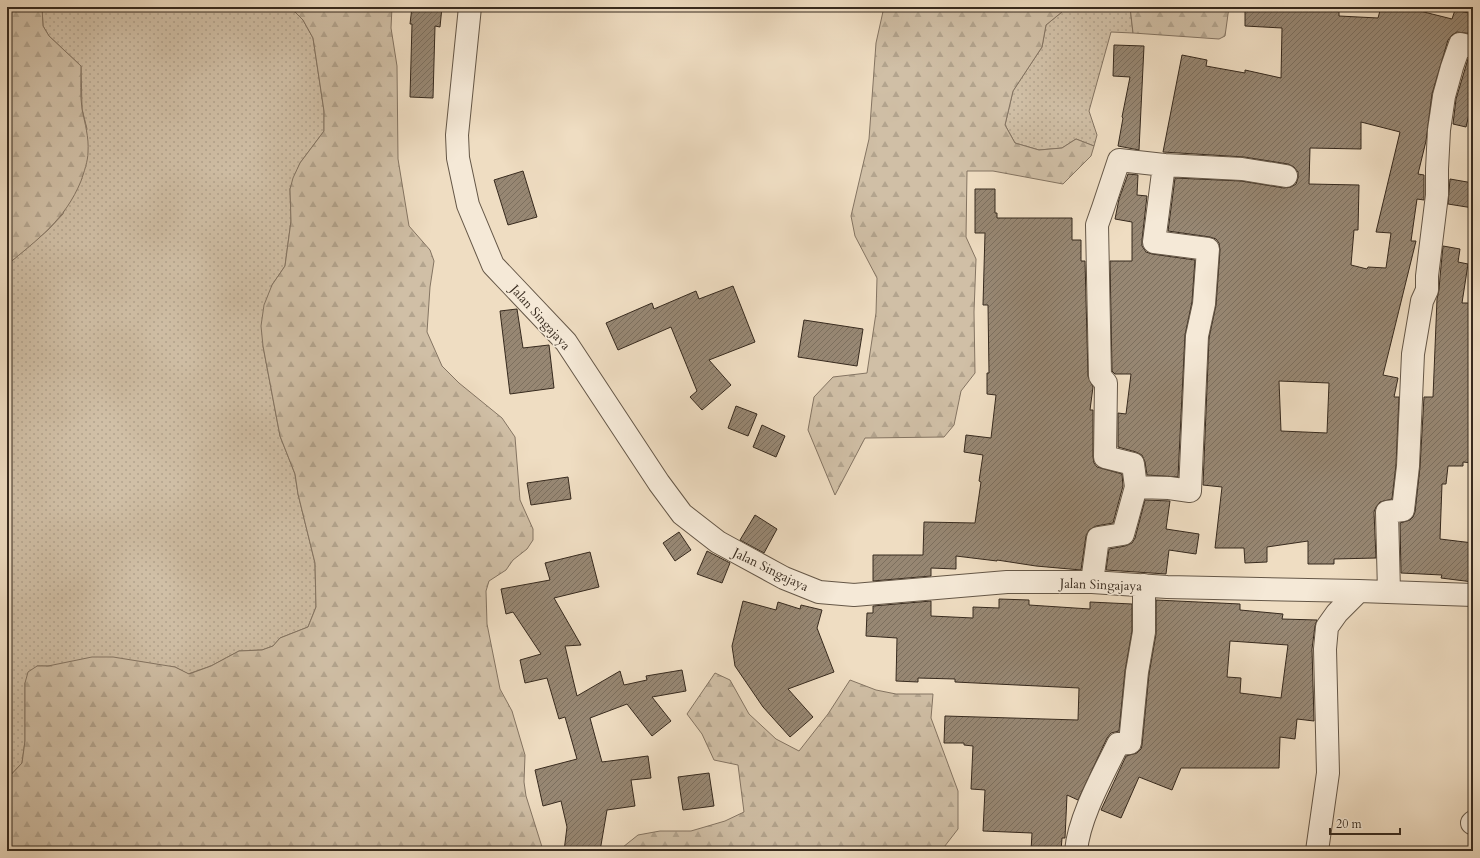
<svg xmlns="http://www.w3.org/2000/svg" width="1480" height="858" font-family="Cardo,serif">
<style>
.grass{fill:url(#grass-dots);stroke:#847462}
.forest{fill:url(#forest-firs);stroke:#847462}
.building{fill:url(#building-hatch);stroke:#372a1e;fill-rule:evenodd}
.lines{fill:none;stroke-linecap:round;stroke-linejoin:round}
.minor-casing{stroke:#655747;stroke-width:24}
.minor{stroke:#f5e9d7;stroke-width:22}
.labels{text-anchor:middle;stroke-width:3.5;stroke-linejoin:round;paint-order:stroke}
.street-label{font-size:13px;fill:#372a1e;stroke:#f5e9d7}
</style>
<defs>
<pattern id="grass-dots" width="8" height="8" patternUnits="userSpaceOnUse"><rect width="8" height="8" fill="#d0bfa6"/><path d="M2 2h.1M6 6h.1" fill="none" stroke="#b3a48e" stroke-width="1.8" stroke-linecap="round"/></pattern>
<pattern id="forest-firs" width="22" height="20" patternUnits="userSpaceOnUse"><rect width="22" height="20" fill="#d0bfa6"/><path d="M5 1l3.5 6h-7zM16 11l3.5 6h-7z" fill="#b3a48e"/></pattern>
<pattern id="building-hatch" width="6" height="6" patternUnits="userSpaceOnUse"><rect width="6" height="6" fill="#978773"/><path d="M-1 1l2-2M0 6l6-6M5 7l2-2" fill="none" stroke="#7c6f5e"/></pattern>
</defs>
<rect width="100%" height="100%" fill="#efddc2"/>
<filter id="stains"><feTurbulence type="fractalNoise" baseFrequency=".005" numOctaves="4"/><feColorMatrix values="0 0 0 0 .2 0 0 0 0 .09 0 0 0 0 .02 0 0 0 .5 -.17"/></filter>
<radialGradient id="worn" r=".72"><stop offset=".6" stop-color="#630" stop-opacity="0"/><stop offset="1" stop-color="#630" stop-opacity=".3"/></radialGradient>
<path class="grass" d="M42,7H287L295,12L303,20L313,38L324,111V131L300,163L290,189L291,221L285,266L272,285L263,346L280,436L295,474L298,494L315,563L316,607L308,627L280,638L273,646L262,650L239,651L211,666L188,674L175,667L37,666L25,683V741L22,763L7,779V265L48,230L63,214L87,129L82,109L81,66L49,36L43,26Z
M1068,7H1130L1133,33L1111,32L1089,111L1097,135L1094,146L1076,139L1062,148L1039,150L1015,143L1005,125L1013,91L1042,47L1046,25Z"/>
<path class="forest" d="M7,7H42L43,26L49,36L81,66C81,80 80,95 82,109C85,124 89,137 88,152C88,161 84,172 81,181C65,220 38,239 7,265Z
M287,7H392L391,28L397,66L398,159L409,226L430,250L434,261L430,287L427,332L442,366L459,383L502,418L515,437L520,500L533,529V540L527,549L513,560L506,570L489,581L486,591L487,624L500,689L512,711L525,755L524,782L526,796L542,847L541,851H7V779L22,763L25,741V683L28,672L37,666H48L92,657H113L175,667L189,674L211,666L239,651L262,650L273,646L280,638L308,627L316,607L315,563L298,494L295,474L280,436L263,346L261,326L264,305L272,285L285,266L291,221L290,189L293,178L300,163L324,131V111L313,38L303,20L295,12Z
M884,7H1068L1046,25L1042,47L1013,91L1005,125L1015,143L1039,150L1062,148L1076,139L1094,146L1091,156L1063,184L993,171H967L966,237L976,259L974,312L975,373L961,391L954,425L944,437L865,438L835,495L808,430L814,397L833,377L867,373L876,313L877,278L855,236L851,216L869,139L876,43Z
M1130,7H1229L1225,36L1219,39L1133,33Z
M715,673L730,680L749,714L776,739L799,751L828,714L850,680L876,690L896,694H933L931,718L958,791V829L941,851H618L638,835L660,831H691L725,821L744,812L738,765L714,760L702,734L687,714Z"/>
<path class="building" d="M412,7H442L440,27L435,26L433,98L410,97L412,24H410Z
M1245,7H1339V16L1378,18L1381,7H1404L1452,19L1455,10L1473,14V34L1457,32L1452,35L1448,40L1432,94L1426,141L1418,174L1424,175V200L1417,199L1411,241H1416L1383,375L1398,378L1394,397H1399L1396,465L1392,499L1380,502L1376,507L1374,512L1376,558L1334,559V564H1308V541L1267,547V562L1245,563L1244,548H1215L1222,487L1203,485L1209,338L1216,305L1220,250L1219,243L1216,239L1210,237L1168,231L1175,178L1241,181L1284,188L1291,187L1296,184L1298,178V172L1294,167L1288,164L1244,157L1163,152L1182,55L1207,60L1206,66L1245,73V70L1281,78L1282,28L1245,26ZM1361,122L1400,132L1376,232L1391,233L1386,268L1368,267L1367,269L1351,265L1354,230H1358L1359,185L1309,184L1310,148L1361,149ZM1279,381L1329,383L1327,433L1281,431Z
M1114,45L1144,46L1139,150L1118,146L1123,118L1122,117L1130,77L1113,76Z
M1468,59H1473V98L1466,127L1453,124L1456,99Z
M523,171L537,217L508,225L494,180Z
M1128,174L1138,175L1137,195L1147,196L1142,240V246L1146,252L1152,254L1195,260L1192,302L1185,335L1178,477L1147,475L1145,462L1142,455L1136,452L1118,447V413L1126,414L1131,374H1115L1112,371L1110,261H1132V222L1115,219L1119,199Z
M1450,179L1473,183V208L1448,204Z
M975,189H995V213H997V218H1072V240H1081V261H1085L1088,376L1093,387L1090,410H1093V457L1094,463L1097,467L1122,474L1123,486L1113,523L1096,526L1089,530L1086,536L1081,570L1036,566L997,560V561L956,556V569L931,568V576L873,581V555H923L924,522L975,523L981,482L979,481L983,455L964,452L966,435L991,438L996,395L987,394V373H989L988,305H983L985,233H975Z
M1443,246L1460,249L1458,262L1468,264L1462,303H1473V463L1463,462V466H1448L1446,484H1442L1440,539L1473,543V582L1441,578L1442,575L1401,573L1400,523L1410,520L1413,517L1415,512L1420,467L1424,397H1433L1437,299L1439,290L1440,277Z
M733,286L755,342L709,360L731,385L702,410L690,397L697,391L671,327L618,350L606,323L652,303L654,309L696,291L699,299Z
M517,309L523,348L549,345L554,388L510,394L500,311Z
M804,320L863,329L857,366L798,357Z
M736,406L757,414L748,436L728,428Z
M762,425L785,436L776,457L753,447Z
M568,477L571,499L531,505L527,483Z
M1145,500L1170,501L1166,529L1199,534L1196,554L1169,550L1166,574L1106,570L1109,549L1125,546L1132,543L1135,538Z
M755,515L777,529L764,553L740,540Z
M679,532L691,550L675,561L663,543Z
M707,551L730,563L722,583L697,574Z
M590,552L599,587L554,598L581,645L565,646L577,696L620,671L624,685L647,680L646,676L682,670L686,691L652,697L671,721L652,736L627,704L590,718L602,762L648,756L651,778L631,780L635,806L607,810L600,851H564L567,827L561,801L543,806L535,770L577,759L565,717L559,719L547,678L525,683L520,660L541,654L513,612L506,614L501,589L550,580L545,563Z
M999,599L1029,600V605L1090,609V602L1132,604V631L1125,671L1119,731L1111,733L1107,738L1078,800L1067,795L1065,838H1062L1061,851H1031L1032,833L983,831L985,790L971,789L973,746L964,745V743H944L945,716L1078,720L1079,688L955,682V679L918,678V682L896,681L897,638L866,636L867,613H873V606L931,601V616L973,618V607L999,608Z
M1156,600L1240,604V610L1283,614L1282,619L1317,620L1315,626L1312,649L1314,721L1297,719L1295,739L1280,737L1279,768H1181L1172,790L1139,777L1121,818L1101,810L1126,756L1137,753L1141,749L1142,745L1149,674L1156,634ZM1230,641L1288,645L1281,698L1240,693L1241,678L1227,677Z
M743,601L776,610L778,602L800,609L801,605L822,610L817,628L834,672L788,689L813,717L790,737L763,707L735,666L732,646Z
M709,773L714,806L683,810L678,777Z"/>
<g class="lines">
<g class="minor-casing">
<path id="minor" d="M470,7L457,135L458,158L468,205L493,265L566,342L659,483L682,514L718,542L784,578L819,592L854,595L1007,582H1092L1167,587L1359,591L1473,595
M1136,487L1169,488L1190,491L1197,336L1204,304L1208,249L1154,242L1164,165
M1092,582L1098,538L1123,534L1136,487L1133,464L1105,457L1106,383L1100,376L1097,225L1103,208L1119,160L1164,165L1242,169L1286,176
M1389,592L1387,512L1403,510L1408,466L1413,354L1422,301L1427,290V276L1437,195V169L1439,130L1444,96L1452,67L1460,44L1473,47
M1472,823L1473,822
M1076,851C1079,817 1103,775 1118,744L1130,743L1137,672L1144,632V585
M1317,851L1328,773L1325,649L1327,627L1337,613L1359,591"/>
</g>
<use href="#minor" class="minor"/>
</g>
<g class="labels">
<g class="street-label">
<text transform="translate(541 317) rotate(48)" y="5">Jalan Singajaya</text>
<text transform="translate(771 569) rotate(26)" y="5">Jalan Singajaya</text>
<text transform="translate(1101 584) rotate(2)" y="5">Jalan Singajaya</text>
</g>
</g>
<rect width="1480" height="858" fill="none" stroke="#efddc2" stroke-width="24"/>
<rect x="8" y="8" width="1464" height="842" fill="none" stroke="#372a1e" stroke-width="2"/>
<rect x="12" y="12" width="1456" height="834" fill="none" stroke="#372a1e"/>
<path d="M1330 828v6h70v-6" fill="none" stroke="#372a1e" stroke-width="2"/>
<text x="1336" y="828" font-size="12" fill="#372a1e" stroke="#f5e9d7" stroke-width="3" paint-order="stroke">20 m</text>
<rect width="100%" height="100%" filter="url(#stains)"/>
<rect width="100%" height="100%" fill="url(#worn)"/>
</svg>
